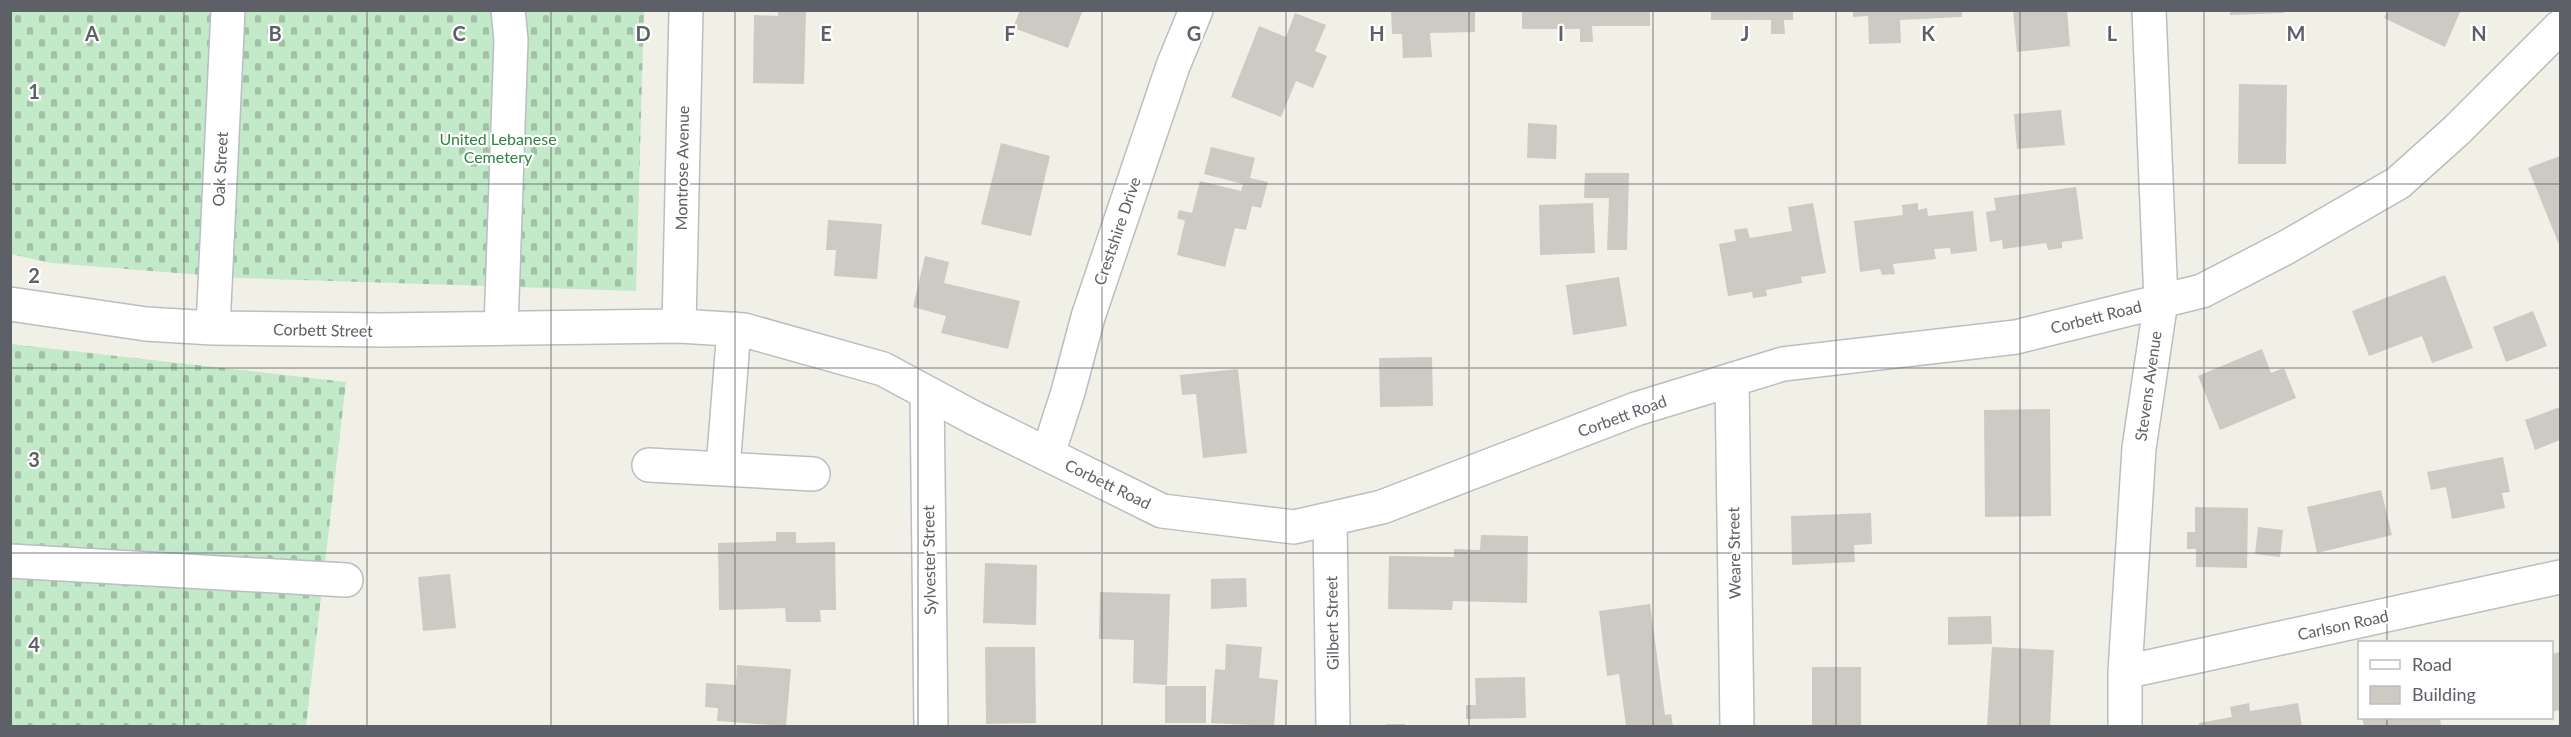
<svg xmlns="http://www.w3.org/2000/svg" width="2571" height="737" font-family="Lato,sans-serif">
<style>
.cemetery{fill:url(#cemetery-stones)}
.building{fill:#cccac3}
.lines{fill:none;stroke-linecap:round;stroke-linejoin:round}
.minor-casing{stroke:#bbbdc2;stroke-width:36}
.minor{stroke:#fff;stroke-width:33}
.grid{fill:none;stroke:#5e6067;stroke-width:1.5;stroke-opacity:0.55}
.labels{text-anchor:middle;stroke-width:4.5;stroke-linejoin:round;paint-order:stroke}
.park-label{font-size:16px;fill:#308342;stroke:#fff}
.street-label{font-size:16px;fill:#5e6067;stroke:#fff}
.grid-label{font-size:20px;text-anchor:middle;font-weight:bold;fill:#5e6067;stroke:#fff;stroke-width:4.5;stroke-linejoin:round;paint-order:stroke}
</style>
<defs>
<pattern id="cemetery-stones" width="16" height="16" patternUnits="userSpaceOnUse" patternTransform="scale(1.5)"><rect width="16" height="16" fill="#c2e9c8"/><path d="M2 7V4a2 2 0 0 1 4 0v3zM10 15v-3a2 2 0 0 1 4 0v3z" fill="#a1c0a6"/></pattern>
</defs>
<rect width="100%" height="100%" fill="#f1f0e6"/>
<path class="cemetery" d="M11,11H644L636,291L239,278L51,263L11,254Z
M11,344L346,382L306,726H11Z"/>
<path class="building" d="M778,10H806L804,84L753,83L754,15L778,16Z
M1020,10H1083L1068,48L1013,28Z
M1391,10H1475V32L1430,33L1432,57L1403,58L1402,34H1392Z
M1522,10H1650V26H1592L1593,42H1580V29H1522Z
M1711,10H1793V20H1784L1785,34H1771V20H1711Z
M1853,10H1962V17L1900,20L1901,43L1869,44L1868,16L1853,17Z
M2013,10H2067L2070,46L2017,52Z
M2230,10H2284V13L2230,15Z
M2388,10H2461L2445,47L2384,18Z
M1295,13L1326,25L1315,51L1327,56L1313,88L1296,81L1281,117L1231,97L1259,26L1286,37Z
M2239,84L2287,85L2286,164H2238Z
M2061,110L2065,145L2017,149L2014,114Z
M1528,123L1557,125L1556,159L1527,158Z
M1001,143L1050,156L1031,236L981,224Z
M1211,147L1255,158L1250,178L1268,182L1261,208L1252,206L1246,230L1235,228L1225,267L1177,255L1185,221L1177,218L1179,210L1192,213L1200,181L1241,191L1243,184L1204,174Z
M2560,156V247L2528,168Z
M1585,173H1629L1627,250H1607L1609,198H1584Z
M2076,187L2083,239L2062,242V248L2048,250L2046,243L2003,249L2002,240L1990,242L1986,212L1996,210L1994,198Z
M1593,203L1595,253L1540,255L1539,205Z
M1813,203L1826,273L1801,277L1802,283L1766,290L1767,296L1753,298L1752,292L1728,296L1719,244L1736,241L1734,230L1747,228L1750,238L1792,231L1788,207Z
M1918,203V210L1927,208L1928,216L1973,211L1977,251L1951,254L1950,248L1934,249L1936,259L1893,264L1895,274L1882,275L1880,269L1860,272L1854,221L1903,215L1902,205Z
M828,220L882,224L877,279L834,276L836,250H826Z
M925,256L949,262L944,283L1020,301L1008,349L941,333L946,316L913,307Z
M2445,275L2473,348L2432,363L2422,336L2369,356L2352,311Z
M1619,277L1627,326L1573,335L1566,285Z
M2533,311L2547,346L2506,362L2493,327Z
M2262,349L2271,373L2284,368L2296,398L2220,430L2198,376Z
M1432,357L1433,406L1380,407L1379,358Z
M1238,369L1247,453L1203,458L1196,394L1182,395L1180,375Z
M2560,407V440L2535,450L2525,420Z
M2050,409L2051,516L1985,517L1984,410Z
M2503,457L2510,492L2502,493L2505,508L2452,519L2446,487L2431,490L2427,472Z
M2381,490L2392,535L2317,553L2307,507Z
M2195,507L2248,508L2247,568L2196,567V549H2187V532H2195Z
M1871,513L1872,544L1854,545L1855,562L1792,565L1791,516Z
M2258,527L2283,530L2280,557L2255,554Z
M776,532H796V543L835,542L836,610H820L821,622H786L785,608L719,610L718,543L776,541Z
M1481,535L1528,536L1527,603L1453,601L1452,610L1388,609L1389,556L1454,557V549L1480,550Z
M985,563L1037,565L1036,625L983,623Z
M450,574L456,628L423,631L418,577Z
M1246,578L1247,607L1211,609V579Z
M1100,592L1170,594L1167,685L1133,683L1134,640L1099,639Z
M1650,604L1665,715L1671,714L1673,726H1626L1619,674L1607,676L1599,611Z
M1991,616L1992,644L1948,645V617Z
M1226,644L1262,647L1259,678L1278,680L1274,726L1211,723L1215,669L1225,670Z
M985,647H1035L1036,723L986,724Z
M1992,647L2054,650L2050,726H1987Z
M2560,652V710L2552,712V654Z
M737,665L791,669L786,726L717,721L718,708L705,707L706,683L736,685Z
M1812,667H1861V726H1812Z
M1525,677L1526,718L1466,719V705H1476L1475,678Z
M1165,686H1206V723H1165Z
M2249,703L2250,711L2298,703L2302,726H2199V723L2232,717L2230,707Z
M2362,718H2440L2441,726H2364Z
M1386,724H1405V726H1386Z"/>
<g class="lines">
<g class="minor-casing">
<path id="minor" d="M10,304L146,324L213,328L382,330L679,326L744,330L883,369L974,418L1162,511L1294,527L1382,507L1636,409L1783,364L2016,337L2202,291L2285,248L2398,183L2457,130L2560,27
M679,326L686,10
M213,328L228,10
M501,328L511,40L508,10
M1732,380L1737,726
M927,393L931,726
M1048,454L1068,392L1088,317L1173,66L1196,10
M649,465L813,474
M723,468L734,329
M1330,519L1333,726
M10,561L346,580
M2125,672L2560,577
M2125,726V672L2139,448L2161,301L2149,10"/>
</g>
<use href="#minor" class="minor"/>
</g>
<path class="grid" d="M184,10V726M367,10V726M551,10V726M735,10V726M918,10V726M1102,10V726M1286,10V726M1469,10V726M1653,10V726M1836,10V726M2020,10V726M2204,10V726M2387,10V642M10,184H2560M10,368H2560M10,553H2560M2387,718V726"/>
<g class="labels">
<g class="park-label">
<text x="498" y="145">United Lebanese<tspan x="498" dy="18">Cemetery</tspan></text>
</g>
<g class="street-label">
<text transform="translate(682 168) rotate(-89)" y="6">Montrose Avenue</text>
<text transform="translate(220 169) rotate(-87)" y="6">Oak Street</text>
<text transform="translate(1117 231) rotate(-71)" y="6">Crestshire Drive</text>
<text transform="translate(2096 317) rotate(-14)" y="6">Corbett Road</text>
<text transform="translate(323 330) rotate(1)" y="6">Corbett Street</text>
<text transform="translate(2148 386) rotate(-82)" y="6">Stevens Avenue</text>
<text transform="translate(1622 416) rotate(-20)" y="6">Corbett Road</text>
<text transform="translate(1108 484) rotate(26)" y="6">Corbett Road</text>
<text transform="translate(1734 553) rotate(-91)" y="6">Weare Street</text>
<text transform="translate(929 560) rotate(-91)" y="6">Sylvester Street</text>
<text transform="translate(1332 623) rotate(-91)" y="6">Gilbert Street</text>
<text transform="translate(2343 625) rotate(-12)" y="6">Carlson Road</text>
</g>
</g>
<g class="grid-label">
<text x="92" y="41">A</text>
<text x="275" y="41">B</text>
<text x="459" y="41">C</text>
<text x="643" y="41">D</text>
<text x="826" y="41">E</text>
<text x="1010" y="41">F</text>
<text x="1194" y="41">G</text>
<text x="1377" y="41">H</text>
<text x="1561" y="41">I</text>
<text x="1745" y="41">J</text>
<text x="1928" y="41">K</text>
<text x="2112" y="41">L</text>
<text x="2296" y="41">M</text>
<text x="2479" y="41">N</text>
<text x="34" y="99">1</text>
<text x="34" y="283">2</text>
<text x="34" y="467">3</text>
<text x="34" y="652">4</text>
</g>
<rect width="2571" height="737" fill="none" stroke="#5e6067" stroke-width="24"/>
<rect x="2358" y="641" width="195" height="78" fill="#ffffff" stroke="#bfbfc2" stroke-width="1.5"/>
<rect x="2370" y="660" width="30" height="9" fill="#ffffff" stroke="#bfbfc2" stroke-width="1.5"/>
<text x="2412" y="671" font-size="18" fill="#5e6067">Road</text>
<rect x="2370" y="686" width="30" height="18" fill="#cccac3" stroke="#bfbfc2" stroke-width="1.5"/>
<text x="2412" y="701" font-size="18" fill="#5e6067">Building</text>
</svg>
